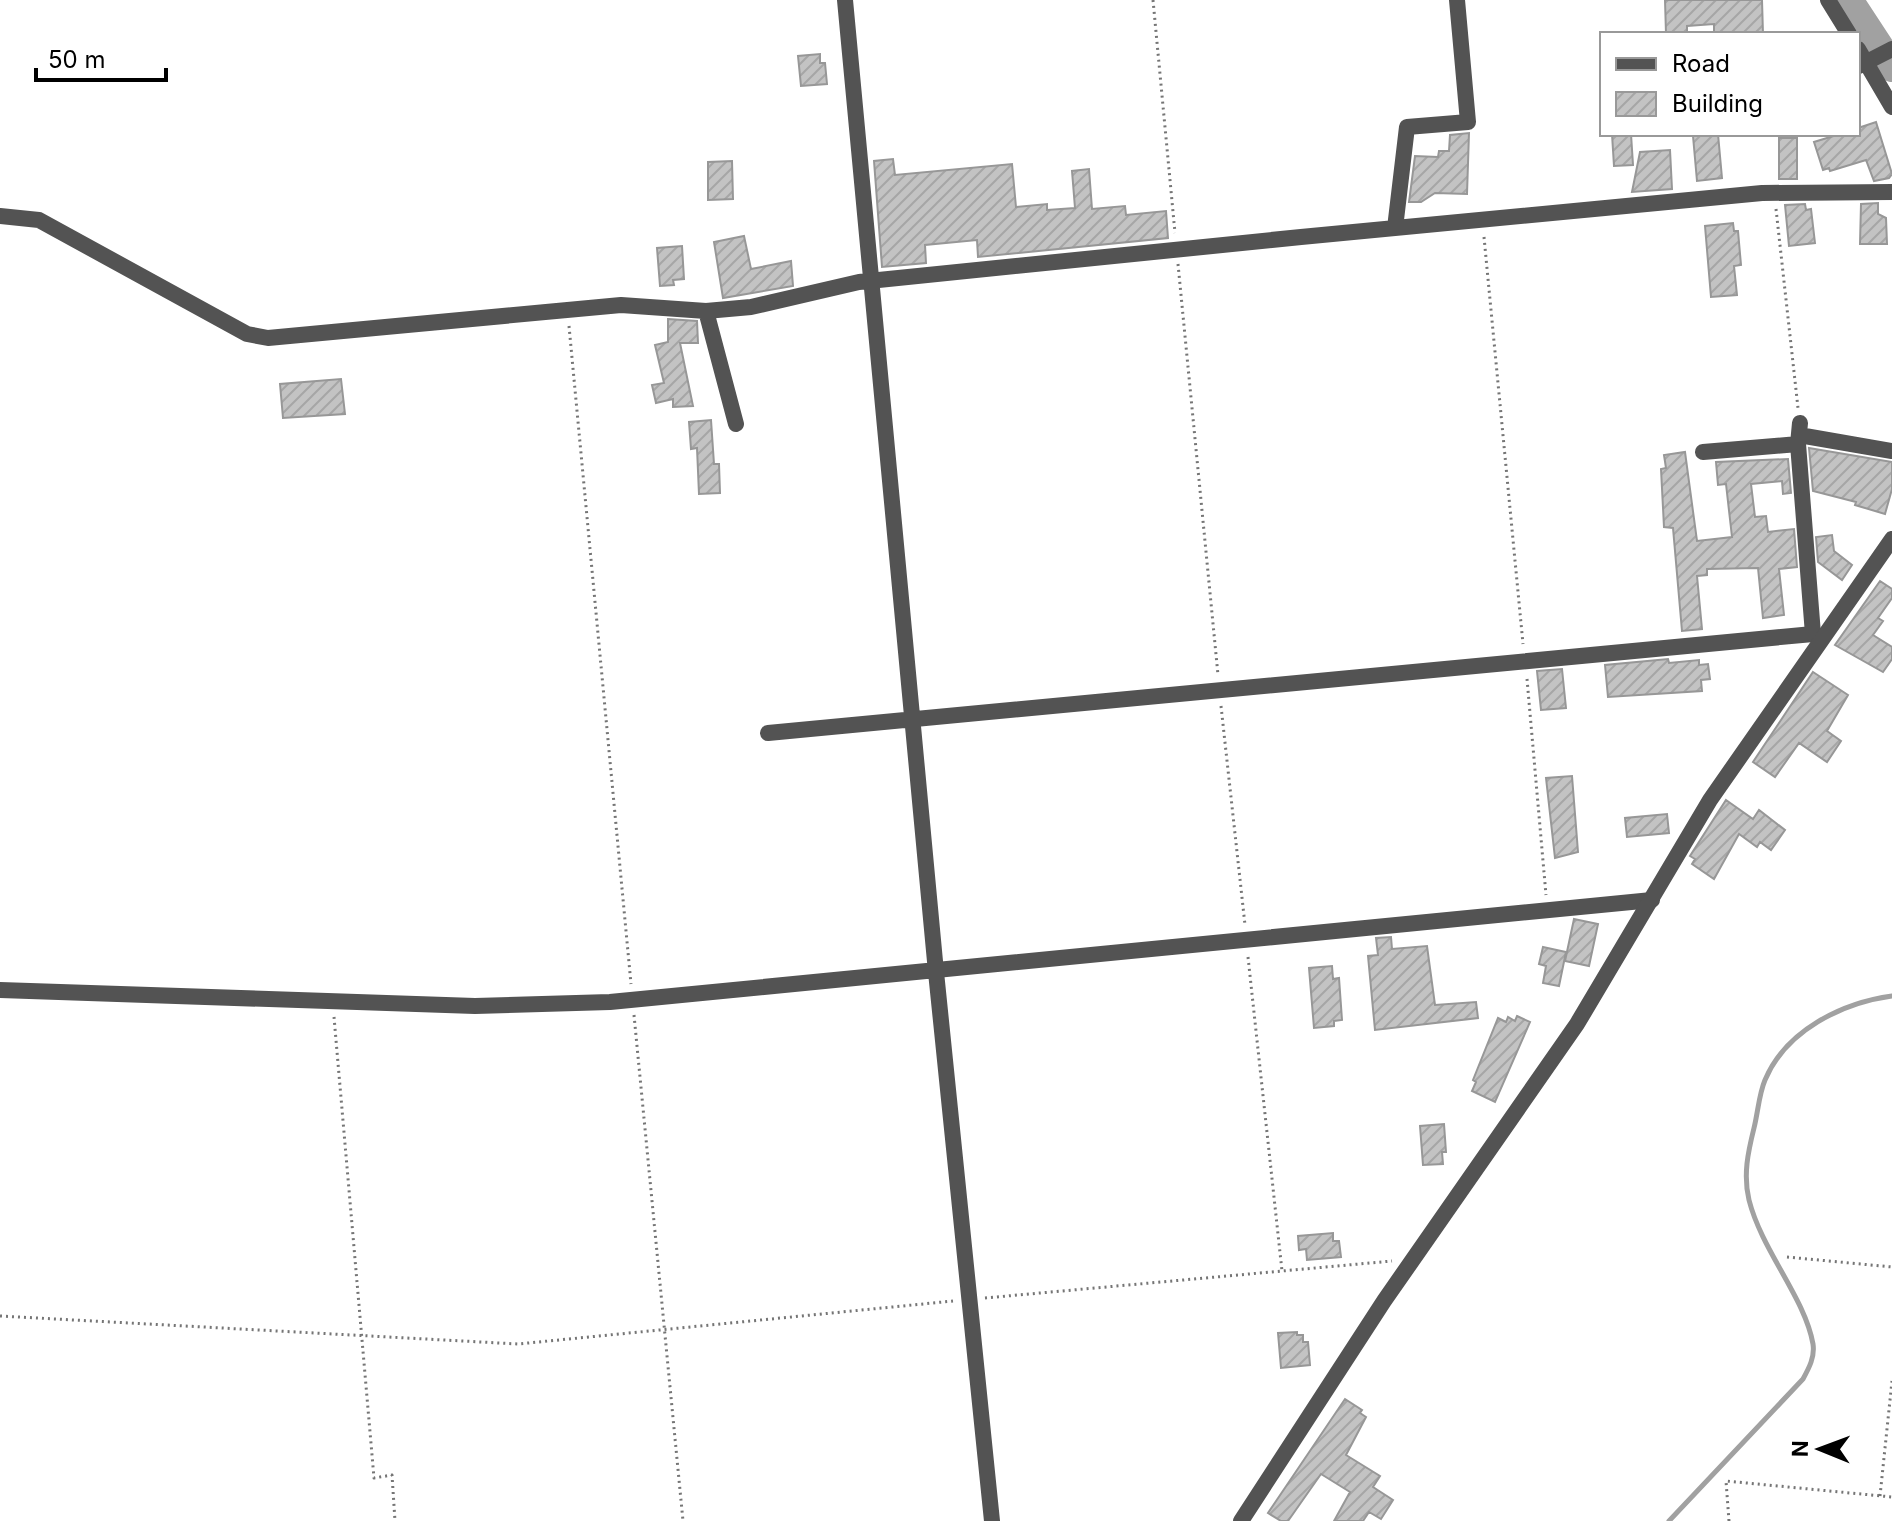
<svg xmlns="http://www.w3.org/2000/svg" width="1892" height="1521" font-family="Inter,sans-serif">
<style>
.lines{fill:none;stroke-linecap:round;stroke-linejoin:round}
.stream{stroke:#a1a1a1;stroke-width:5}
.river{stroke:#a1a1a1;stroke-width:30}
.building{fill:url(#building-hatch);stroke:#979797;stroke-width:2}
.path{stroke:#757575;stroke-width:3;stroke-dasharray:2 4;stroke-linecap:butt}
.minor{stroke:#535353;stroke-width:16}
.tertiary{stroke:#535353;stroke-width:16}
</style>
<defs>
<pattern id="building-hatch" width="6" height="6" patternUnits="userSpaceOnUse" patternTransform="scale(2)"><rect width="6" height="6" fill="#c3c3c3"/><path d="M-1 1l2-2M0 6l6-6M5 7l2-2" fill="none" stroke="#a6a6a6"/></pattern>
</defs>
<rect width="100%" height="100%" fill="#fff"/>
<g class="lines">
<path class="stream" d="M1669,1521L1803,1379C1809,1368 1815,1357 1813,1344C1805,1298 1762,1251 1749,1200C1743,1175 1748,1152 1754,1128C1758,1112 1759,1094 1765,1080C1786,1030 1842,1003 1892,996"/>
<path class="river" d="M1848,0L1892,67"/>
</g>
<path class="building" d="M1665,0H1762L1763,34H1714V24L1687,26V34H1666Z
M820,54V63H825L827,84L801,86L798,56Z
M1876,122L1892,174L1889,178L1874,181L1866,160L1830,171L1829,168L1823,170L1814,142L1840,134H1858V128Z
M1469,133L1467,194L1435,193L1421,202H1409L1415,156L1438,157L1439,151H1449L1450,135Z
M1612,134H1631L1633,165L1614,166Z
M1718,134L1722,178L1697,181L1693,136Z
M1779,138H1797V179H1779Z
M1670,150L1672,189L1632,192L1640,152Z
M893,159L895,175L1012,164L1016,207L1047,204V210L1075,208L1072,171L1089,169L1092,209L1125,206L1126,215L1166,211L1168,238L978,257L977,240L925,245L926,263L882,267L874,161Z
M732,161L733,199L708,200V162Z
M1878,203V214L1886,218L1887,244H1860L1861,204Z
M1805,204L1806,210L1811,209L1815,243L1789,246L1785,205Z
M1733,223L1734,231H1738L1741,265L1734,266L1737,295L1711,297L1705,226Z
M744,236L751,269L791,261L793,286L723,298L714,242Z
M682,246L684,279L673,280L674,285L660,286L657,248Z
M668,319L697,321L698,343H680L693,406L673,407V399L656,403L652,385L664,383L655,345L668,342Z
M341,379L345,414L283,418L280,384Z
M711,420L714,464H719L720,493L699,494L697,448L691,449L689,422Z
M1809,448L1892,462V489L1885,514L1855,505L1856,502L1813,491Z
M1685,452L1697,541L1732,537L1726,484L1718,485L1716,462L1788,459L1791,493L1783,494L1782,481L1751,484L1755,517L1766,516L1768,532L1794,529L1797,567L1779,569L1784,615L1763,618L1758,568L1707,569V575L1697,576L1702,629L1682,631L1673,528L1664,527L1661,469L1666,468L1664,455Z
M1832,535L1834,551L1852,565L1842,580L1818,562L1816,537Z
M1880,581L1892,589V598L1878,618L1883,621L1873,635L1892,647V659L1883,672L1835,645Z
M1668,659L1669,663L1699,660V665L1708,664L1710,679L1701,680L1702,691L1608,697L1605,665Z
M1562,669L1566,708L1541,710L1537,671Z
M1813,672L1848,695L1827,731L1841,741L1827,762L1799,743L1775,777L1753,762Z
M1572,776L1578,852L1555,858L1546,778Z
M1726,800L1753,819L1759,810L1785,830L1771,850L1760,842L1757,847L1739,834L1714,879L1692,864L1695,859L1690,856Z
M1667,814L1669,833L1627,837L1625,818Z
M1574,919L1598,924L1589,966L1565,961Z
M1391,937L1392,949L1427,946L1435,1005L1476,1002L1478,1018L1375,1030L1368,956L1378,955L1376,938Z
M1543,947L1566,952L1559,986L1543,983L1546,966L1539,964Z
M1332,966L1333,979L1339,978L1342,1020L1334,1021V1026L1314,1028L1309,968Z
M1517,1016L1530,1022L1495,1102L1472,1091L1476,1082L1473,1080L1498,1018L1506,1022L1508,1017L1515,1021Z
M1444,1124L1446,1152H1442L1443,1164L1423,1165L1420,1126Z
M1333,1233V1241H1339L1341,1257L1307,1260L1306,1249L1299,1250L1298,1236Z
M1297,1332V1335H1303V1342H1308L1310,1365L1281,1368L1278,1333Z
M1345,1399L1362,1410L1360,1413L1366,1417L1346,1455L1380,1476L1373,1487L1393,1500L1381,1519L1369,1512L1363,1521H1334L1350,1492L1321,1474L1288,1521H1281L1268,1513Z"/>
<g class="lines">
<path class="path" d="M1153,0L1175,233
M1776,209L1798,408
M1484,237L1523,644
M1178,264L1218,675
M569,326L631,984
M1527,679L1546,895
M1221,706L1245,925
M1248,957L1282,1271
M634,1015L683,1521
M334,1017L374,1478L392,1475L395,1521
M1787,1257L1892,1267
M985,1298L1392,1261
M0,1316L518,1344L953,1301
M1880,1496L1892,1381
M1729,1521L1726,1481L1892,1497"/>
<path class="minor" d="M845,0L936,972L992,1521
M1828,0L1849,34
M1858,49L1892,107
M1859,66L1892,49
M0,216L39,220L247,334L268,338L621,305L706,311L751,307L859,282L1301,237L1762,193L1892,192
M1395,228L1407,127L1468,122L1457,0
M706,311L736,424
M1800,423L1798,444L1813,634
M1799,435L1892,451
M1703,452L1798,444
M768,733L1813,634L1821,637
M0,990L475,1006L610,1002L1652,900"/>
<path class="tertiary" d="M1241,1521L1384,1301L1577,1024L1710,800L1892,539"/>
</g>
<rect x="1600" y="32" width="260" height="104" fill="#ffffff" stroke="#999999" stroke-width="2"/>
<rect x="1616" y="58" width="40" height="12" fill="#535353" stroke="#999999" stroke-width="2"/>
<text x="1672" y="72" font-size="24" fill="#000000">Road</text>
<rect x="1616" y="92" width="40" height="24" fill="url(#building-hatch)" stroke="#999999" stroke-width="2"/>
<text x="1672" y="112" font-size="24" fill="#000000">Building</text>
<g transform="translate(1820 1449) rotate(271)" stroke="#ffffff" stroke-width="6" paint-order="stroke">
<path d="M0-6L14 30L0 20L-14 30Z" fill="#000000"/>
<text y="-12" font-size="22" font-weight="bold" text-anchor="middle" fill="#000000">N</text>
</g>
<path d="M36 68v12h130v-12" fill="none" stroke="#000000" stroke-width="4"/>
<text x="48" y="68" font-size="24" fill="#000000" stroke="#ffffff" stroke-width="6" paint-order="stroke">50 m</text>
</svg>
